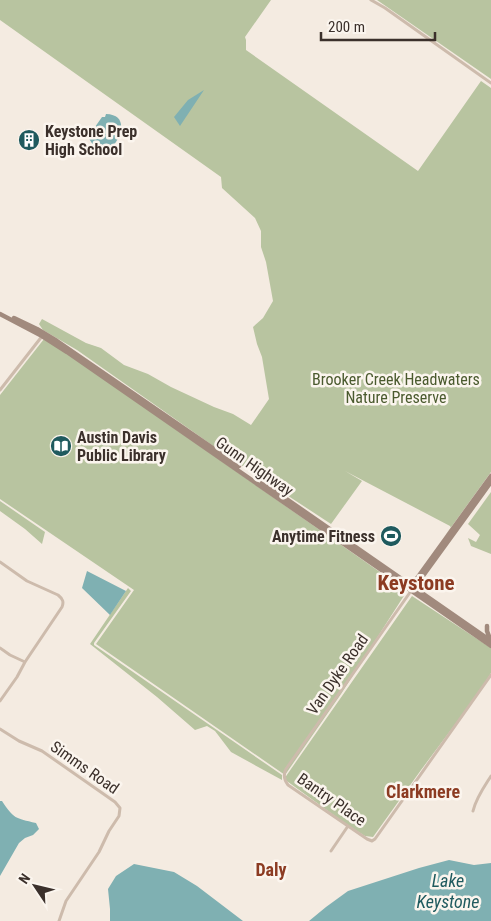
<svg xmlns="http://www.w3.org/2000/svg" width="491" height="921" font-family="'Roboto Condensed',sans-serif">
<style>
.green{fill:#b8c4a0}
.water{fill:#7fb0b2}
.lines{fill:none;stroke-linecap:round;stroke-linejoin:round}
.minor{stroke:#cdbbac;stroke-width:3}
.secondary{stroke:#a18a7d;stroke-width:4.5}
.labels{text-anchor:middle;stroke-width:5;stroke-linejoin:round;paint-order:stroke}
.poi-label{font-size:16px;font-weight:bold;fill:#3b302b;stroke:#fbf5ee;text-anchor:start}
.park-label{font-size:16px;fill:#4a5a2e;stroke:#fbf5ee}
.street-label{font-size:16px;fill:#3b302b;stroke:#fbf5ee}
.neighbourhood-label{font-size:18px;font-weight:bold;fill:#8c3b22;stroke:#fbf5ee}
.water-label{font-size:18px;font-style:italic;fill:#1f5a5e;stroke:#fbf5ee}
.district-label{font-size:21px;font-weight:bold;fill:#8c3b22;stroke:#fbf5ee}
</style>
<rect width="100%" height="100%" fill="#f4ebe1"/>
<path class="green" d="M0,0H271L245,37L246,40V50L418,171L481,81L491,88V472L444,537L451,528L450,526L345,471L362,481L331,524L229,457L77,350L43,330L39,324L42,319L86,343L101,348L124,365L148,374L171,387L214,407L233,414L251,425L269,399L262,357L257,344L253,327L263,318L273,301L266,262L261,247V231L255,218L222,188L221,177L0,20Z
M377,0H491V79Z
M44,339L64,351L407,591L341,694L285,775L96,644L134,590L0,499V395Z
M491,492V554L471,546L468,538L476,542L480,535L468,524Z
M0,501L45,532L42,544L25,529L0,511Z
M128,588L131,591L94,643V645L282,775V780L231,752L215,731L207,726L195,730L157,697L90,644Z
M412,596L491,648V673L477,695L421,770L373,837L365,836L346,824L284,779Z"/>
<path class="water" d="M204,90L180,126L174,117L188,100Z
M106,114C135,115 116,149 102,157L100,156L88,137L93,126L95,127L102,117H105Z
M87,571L126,591L110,615L82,588Z
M0,801H2C14,819 15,818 36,823L39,829L33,835L25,838L19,843L0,876Z
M449,860L474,865L491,863V921H309L326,907L348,891L419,868Z
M134,864L174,872L197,886L243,921H110V909L108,889L116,876Z"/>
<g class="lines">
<path class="minor" d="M371,0L385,8L491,83
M0,390L43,335
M0,562L27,581L58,595C63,599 64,602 62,607L25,662L17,677L0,701
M411,591L286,769C283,775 284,780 288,785L367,839L372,841L375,839L491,675
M0,648L10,655L25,662
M0,729L19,741L42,751L115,802L120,808L119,816L109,831L99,852L66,901L59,921
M473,811C476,798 484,787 491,776
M331,851L348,826"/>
<path class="secondary" d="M0,314L42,336L67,352L491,646
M14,318L37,329L57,341L239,466
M262,482L491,641
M412,589L415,581L491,476
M412,589L420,580L491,482
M487,626V631L490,639"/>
</g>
<defs>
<g id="building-disc" transform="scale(1.125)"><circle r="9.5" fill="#1f5a5e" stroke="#fbf5ee"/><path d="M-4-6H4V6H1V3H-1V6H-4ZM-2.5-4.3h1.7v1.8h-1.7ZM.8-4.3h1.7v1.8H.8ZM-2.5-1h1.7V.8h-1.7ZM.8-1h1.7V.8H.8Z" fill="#fff"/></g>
<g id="library-disc" transform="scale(1.125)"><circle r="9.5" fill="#1f5a5e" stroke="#fbf5ee"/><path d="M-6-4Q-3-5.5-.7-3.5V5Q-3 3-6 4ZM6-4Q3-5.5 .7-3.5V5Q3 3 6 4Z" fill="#fff"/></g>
<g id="stadium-disc" transform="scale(1.125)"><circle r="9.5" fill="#1f5a5e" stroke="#fbf5ee"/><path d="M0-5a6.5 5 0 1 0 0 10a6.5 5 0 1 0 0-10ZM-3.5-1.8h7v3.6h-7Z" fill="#fff"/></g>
</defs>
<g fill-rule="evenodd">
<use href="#building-disc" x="29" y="140"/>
<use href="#library-disc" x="61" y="446"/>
<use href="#stadium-disc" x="391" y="536"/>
</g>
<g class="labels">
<g class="poi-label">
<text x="45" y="137">Keystone Prep<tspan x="45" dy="18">High School</tspan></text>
<text x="77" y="443">Austin Davis<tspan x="77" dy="18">Public Library</tspan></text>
<text x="375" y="542" text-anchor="end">Anytime Fitness</text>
</g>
<g class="park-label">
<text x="396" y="385">Brooker Creek Headwaters<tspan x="396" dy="18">Nature Preserve</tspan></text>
</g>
<g class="street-label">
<text transform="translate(255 466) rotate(35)" y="6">Gunn Highway</text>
<text transform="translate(337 674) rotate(-55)" y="6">Van Dyke Road</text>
<text transform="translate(85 767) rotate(35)" y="6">Simms Road</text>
<text transform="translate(332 799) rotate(35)" y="6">Bantry Place</text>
</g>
<g class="neighbourhood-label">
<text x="423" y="798">Clarkmere</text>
<text x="271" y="876">Daly</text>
</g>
<g class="water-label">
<text x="448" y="887">Lake<tspan x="448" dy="21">Keystone</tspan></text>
</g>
<g class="district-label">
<text x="416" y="590">Keystone</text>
</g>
</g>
<g transform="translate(35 886) rotate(305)" stroke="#fbf5ee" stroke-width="4" paint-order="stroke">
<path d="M0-4L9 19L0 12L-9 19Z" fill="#3b302b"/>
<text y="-8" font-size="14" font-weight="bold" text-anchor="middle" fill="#3b302b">N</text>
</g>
<path d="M321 32v8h114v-8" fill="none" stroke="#3b302b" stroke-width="2.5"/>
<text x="328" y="32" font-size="15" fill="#3b302b" stroke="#fbf5ee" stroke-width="4" paint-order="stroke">200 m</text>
</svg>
